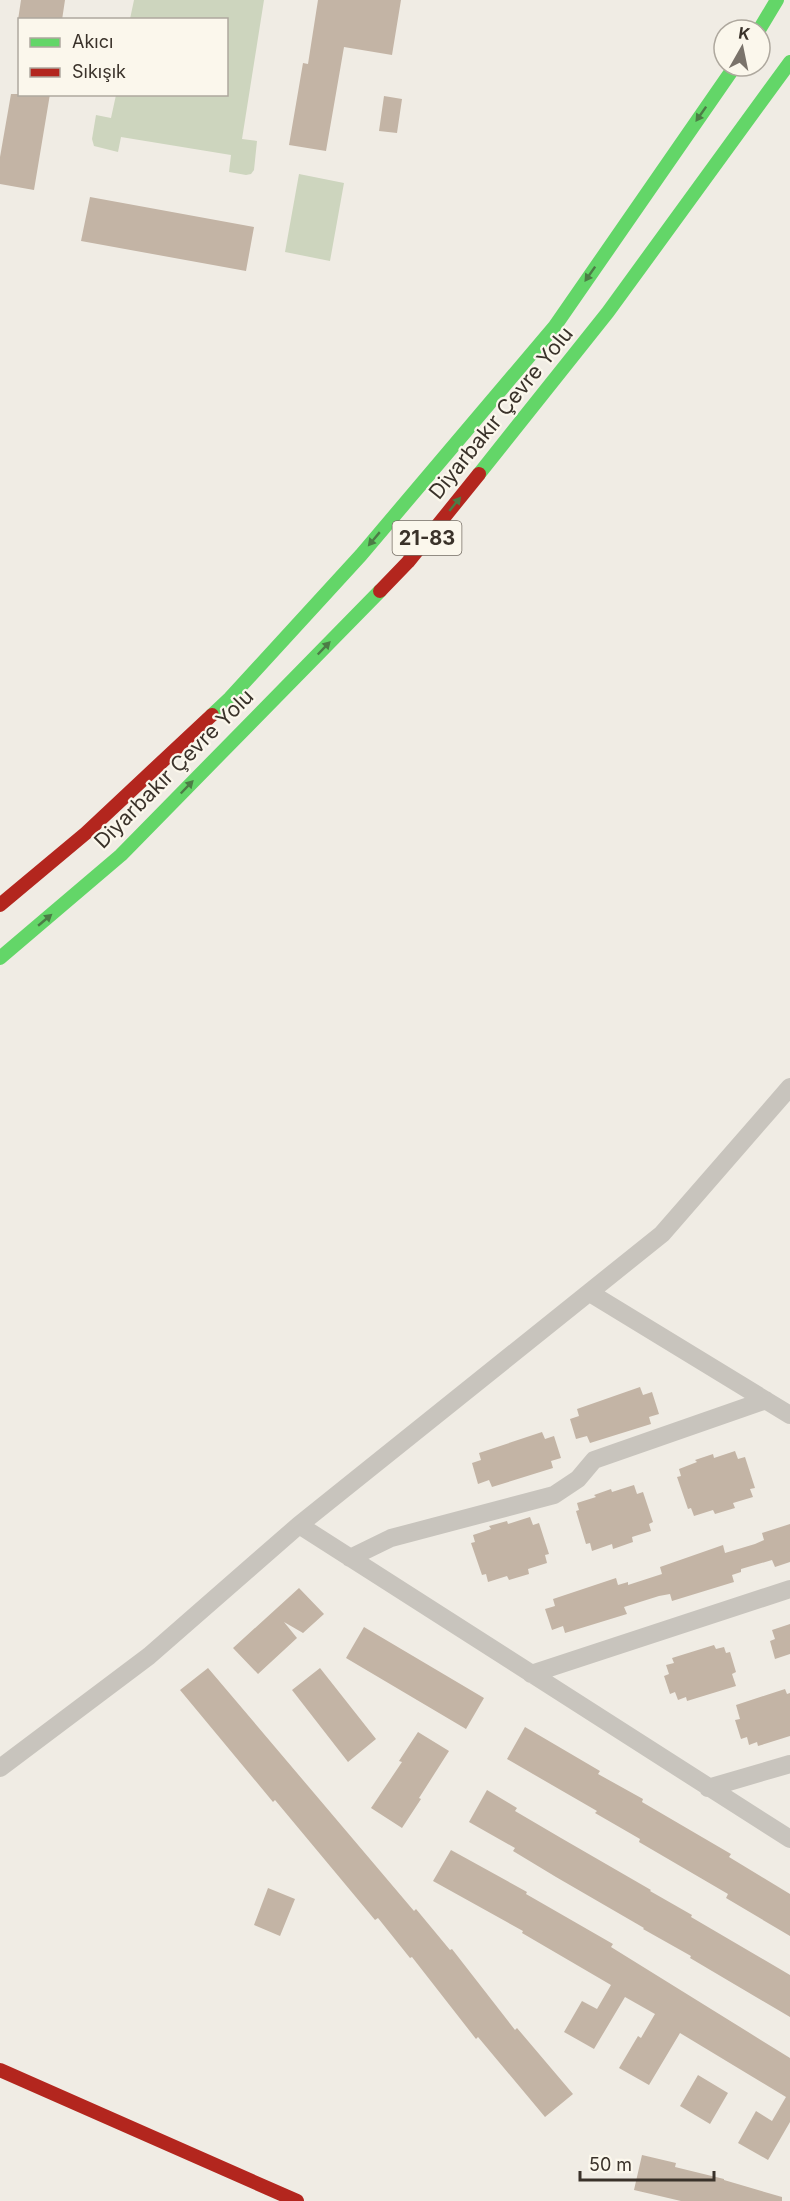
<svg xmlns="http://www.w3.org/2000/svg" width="790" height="2201" font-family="Inter,sans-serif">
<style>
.green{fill:#cdd5be}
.building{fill:#c3b4a5}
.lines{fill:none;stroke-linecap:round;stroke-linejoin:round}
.street{stroke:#c8c4bd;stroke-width:18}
.fast{stroke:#63d668;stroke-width:14}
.jam{stroke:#b3261e;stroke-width:14}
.oneway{fill:#4c7c46}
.labels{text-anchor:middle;stroke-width:4.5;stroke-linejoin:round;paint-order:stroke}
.shield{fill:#fbf7ec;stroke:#746d64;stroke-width:1.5}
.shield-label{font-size:20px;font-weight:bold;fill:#3a322a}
.street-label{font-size:21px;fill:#3a322a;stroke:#fbf7ec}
</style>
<rect width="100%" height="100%" fill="#f0ece4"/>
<path class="green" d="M134,0H264L242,139L257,141L254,170L251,174L246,175L229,172L231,155L121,137L118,152L94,146L92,139L96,115L111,118L116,95L226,94V20L130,19Z
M299,174L344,183L330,261L285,252Z"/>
<path class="building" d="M21,0H65L62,20H18Z
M318,0H401L392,55L344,47L326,151L289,145L303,63L308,64Z
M11,94H50L34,190L0,184V157Z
M384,96L402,99L397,133L379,131Z
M90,197L254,227L246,271L81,241Z
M640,1387L643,1395L652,1392L659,1414L649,1417L651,1424L590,1443L587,1436L576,1439L570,1419L579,1416L577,1409Z
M542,1432L545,1439L554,1436L561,1458L551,1461L553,1468L492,1487L489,1480L478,1484L472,1463L481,1460L479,1453Z
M735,1451L738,1459L745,1457L755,1488L750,1489L753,1497L733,1503L735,1508L715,1514L713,1510L694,1516L691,1508L688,1509L677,1477L681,1476L679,1469L697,1462L695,1460L713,1454L714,1458Z
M634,1485L637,1494L643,1492L653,1522L649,1524L651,1531L632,1537L633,1542L613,1549L612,1544L592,1551L590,1543L586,1544L576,1511L579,1510L577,1503L596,1497L594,1495L611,1489L612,1492Z
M530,1517L533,1525L539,1523L549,1554L545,1555L547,1563L528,1569L529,1574L509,1580L507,1576L488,1582L486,1574L482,1575L471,1543L475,1542L473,1535L491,1529L489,1526L507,1521L508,1524Z
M790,1524V1562L775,1567L772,1560L741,1569V1572L732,1575L734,1582L672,1601L670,1594L659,1596L624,1607L627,1614L565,1633L563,1626L552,1630L545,1609L555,1606L553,1599L616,1578L618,1585L628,1582V1585L662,1574L660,1567L723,1545L725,1553L755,1544L764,1540L762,1533Z
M299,1588L324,1614L303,1633L284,1622L297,1638L258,1674L233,1648Z
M790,1624V1654L775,1659L770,1641L775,1639L772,1630Z
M364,1627L484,1698L466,1729L346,1658Z
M714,1645L716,1649L724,1647L726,1653L730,1652L736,1672L732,1674L736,1686L687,1701L686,1697L678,1700L675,1692L670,1694L664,1676L669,1674L666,1665L674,1663L672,1658Z
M208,1668L414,1911L416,1909L450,1950L452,1949L515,2030L517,2028L573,2094L545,2117L478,2037L476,2039L412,1957L410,1958L378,1918L375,1920L275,1800L273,1802L180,1690Z
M320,1668L376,1739L348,1762L292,1690Z
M785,1689L787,1694L790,1693V1736L758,1746L757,1742L749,1745L747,1737L741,1739L735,1720L740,1719L736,1705Z
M525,1727L600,1771L598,1774L643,1799L642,1802L731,1854L729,1857L790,1894V1936L726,1898L728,1894L639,1842L640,1839L595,1813L597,1811L507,1759Z
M418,1732L449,1751L419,1798L421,1799L402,1828L371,1808L402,1762L399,1761Z
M487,1790L517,1808L515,1811L561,1838L651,1890L650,1891L692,1915L691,1917L790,1975V2017L690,1958L691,1956L643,1929L644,1928L556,1877L513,1851L515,1848L469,1822Z
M451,1850L527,1892L526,1894L613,1944L611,1947L790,2058V2122L768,2160L738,2143L756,2111L772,2121L786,2097L680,2033L649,2085L619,2068L638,2036L641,2038L655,2014L625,1997L594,2049L564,2032L582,2001L597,2009L611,1985L522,1933L523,1931L433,1881Z
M268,1888L295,1899L280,1936L254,1925Z
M698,2075L728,2093L710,2124L680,2106Z
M642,2155L676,2163L675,2167L724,2179V2180L782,2197V2201H681L634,2190Z"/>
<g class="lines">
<path class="street" d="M590,1293L790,1415
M299,1525L790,1839
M350,1558L391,1538L554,1495L578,1479L594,1460L766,1400
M531,1674L790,1589
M0,1768L149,1656L299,1525L662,1234L790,1087
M708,1788L790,1764"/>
<path class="fast" d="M759,30L777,0
M479,474L608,312L790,62
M212,715L230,698L361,555L555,326L735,66
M0,958L121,855L380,591"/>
<path class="jam" d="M380,591L408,562L479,474
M0,905L86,833L212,715
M0,2070L297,2201"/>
</g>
<defs><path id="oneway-solid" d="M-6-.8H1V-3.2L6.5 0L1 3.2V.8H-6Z" transform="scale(1.5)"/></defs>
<g class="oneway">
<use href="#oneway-solid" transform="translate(701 114) rotate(125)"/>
<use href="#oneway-solid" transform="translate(590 274) rotate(125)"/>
<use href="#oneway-solid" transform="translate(455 504) rotate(-51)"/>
<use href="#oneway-solid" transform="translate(374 539) rotate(130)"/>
<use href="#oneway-solid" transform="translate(324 648) rotate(-46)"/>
<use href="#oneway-solid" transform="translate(187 787) rotate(-46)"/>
<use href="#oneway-solid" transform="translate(45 920) rotate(-40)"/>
</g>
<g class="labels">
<rect class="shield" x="392.5" y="521" width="69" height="34" rx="4.5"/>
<g class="shield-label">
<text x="427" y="545">21-83</text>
</g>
<g class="street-label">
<text transform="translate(501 413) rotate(-51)" y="7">Diyarbakır Çevre Yolu</text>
<text transform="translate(174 769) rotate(-45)" y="7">Diyarbakır Çevre Yolu</text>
</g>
</g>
<rect x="18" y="18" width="210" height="78" fill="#fbf7ec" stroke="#aea89e" stroke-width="1.5"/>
<rect x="30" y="38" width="30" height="9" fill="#63d668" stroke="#aea89e" stroke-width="1.5"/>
<text x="72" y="48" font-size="18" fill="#3a322a">Akıcı</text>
<rect x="30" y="68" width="30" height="9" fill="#b3261e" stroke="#aea89e" stroke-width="1.5"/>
<text x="72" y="78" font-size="18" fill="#3a322a">Sıkışık</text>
<g transform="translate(742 48) rotate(9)"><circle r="28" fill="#fbf7ec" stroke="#aea89e" stroke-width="1.5"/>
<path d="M0-4.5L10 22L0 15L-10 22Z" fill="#7a736b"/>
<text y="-9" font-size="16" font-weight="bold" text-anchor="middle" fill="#3a322a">K</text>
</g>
<path d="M580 2171v9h134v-9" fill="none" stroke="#3a322a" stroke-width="3"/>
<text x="589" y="2171" font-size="18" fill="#3a322a" stroke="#fbf7ec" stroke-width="4.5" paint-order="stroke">50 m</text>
</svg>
